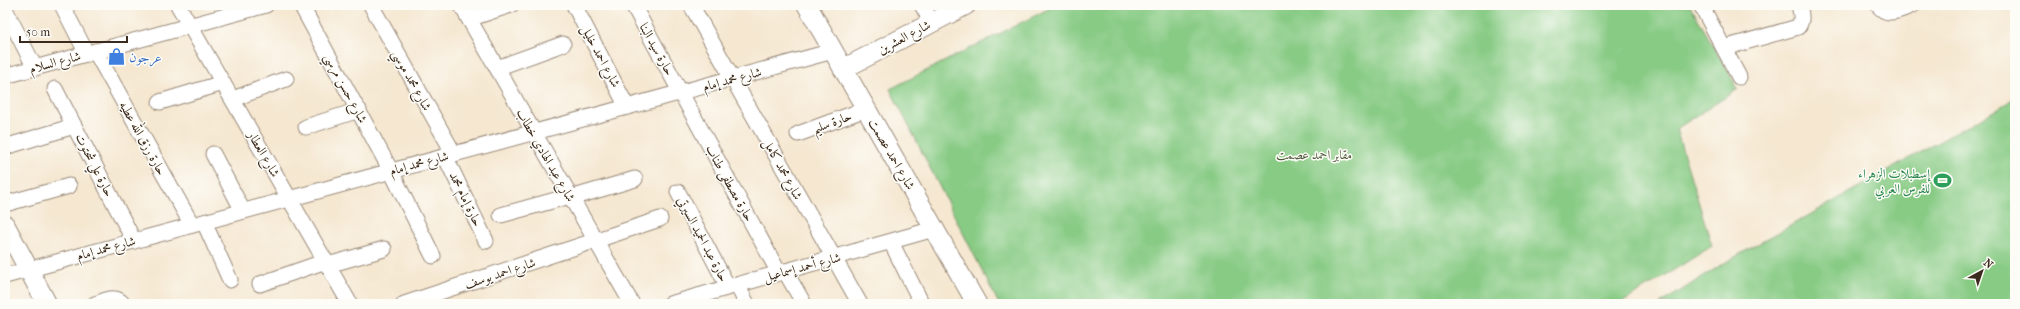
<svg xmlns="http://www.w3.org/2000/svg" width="2020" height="309" font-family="'IM FELL French Canon',Amiri,serif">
  <rect width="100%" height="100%" fill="#fdfcf7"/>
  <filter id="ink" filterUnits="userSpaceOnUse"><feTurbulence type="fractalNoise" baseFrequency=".025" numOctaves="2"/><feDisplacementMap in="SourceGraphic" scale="8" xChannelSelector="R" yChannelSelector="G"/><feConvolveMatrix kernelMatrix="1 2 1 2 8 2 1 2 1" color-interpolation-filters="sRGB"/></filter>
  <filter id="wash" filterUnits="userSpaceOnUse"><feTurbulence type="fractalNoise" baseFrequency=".012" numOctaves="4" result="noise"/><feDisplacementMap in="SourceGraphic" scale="16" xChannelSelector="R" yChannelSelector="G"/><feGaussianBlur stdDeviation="0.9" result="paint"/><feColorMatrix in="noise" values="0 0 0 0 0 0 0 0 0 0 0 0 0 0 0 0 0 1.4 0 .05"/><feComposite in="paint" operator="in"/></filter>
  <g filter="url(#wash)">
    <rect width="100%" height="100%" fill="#f5e7d0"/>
    <g fill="#87cb84" stroke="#617a51">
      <polygon points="1056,5 1690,5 1738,89 1676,129 1712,246 1620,304 999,304 890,89"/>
      <polygon points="2015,99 2015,304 1660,304 1726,262"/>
    </g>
  </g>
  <g filter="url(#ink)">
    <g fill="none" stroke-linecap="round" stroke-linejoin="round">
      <defs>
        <g id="minor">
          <polyline points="62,5 87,54"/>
          <polyline points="178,5 350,304"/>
          <polyline points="301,5 391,171 433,256"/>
          <polyline points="371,5 454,154"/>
          <polyline points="461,5 632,304"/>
          <polyline points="574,5 627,107"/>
          <polyline points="633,5 779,273"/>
          <polyline points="691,5 860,304"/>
          <polyline points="922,5 932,23"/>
          <polyline points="1701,5 1739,77"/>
          <path d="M 1878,5 C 1887,18 1900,10 1913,5"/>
          <polyline points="5,9 35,68"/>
          <polyline points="469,19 511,5"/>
          <path d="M 1724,48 L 1798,27 C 1803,20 1801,14 1799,5"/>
          <polyline points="95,51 192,225"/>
          <polyline points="497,68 563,44"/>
          <polyline points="5,76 266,5"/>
          <polyline points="55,89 134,241"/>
          <polyline points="233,99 286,79"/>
          <polyline points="160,102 223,83"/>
          <polyline points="306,127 359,110"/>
          <polyline points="798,134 866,109"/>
          <polyline points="5,147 74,126"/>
          <polyline points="213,154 243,211"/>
          <polyline points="445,156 486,241"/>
          <polyline points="678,192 728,287"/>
          <polyline points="571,198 635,179"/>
          <polyline points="5,204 69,186"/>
          <polyline points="501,215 570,196"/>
          <polyline points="204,222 230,280"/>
          <polyline points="891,242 922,304"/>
          <polyline points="328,265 384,249"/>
          <polyline points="785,271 804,304"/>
          <polyline points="5,276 833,51"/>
          <polyline points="260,284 326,261"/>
          <polyline points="737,285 747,304"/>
          <path d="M 95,304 C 105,301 115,294 123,304"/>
          <polyline points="404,304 660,219"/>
          <polyline points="670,304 934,229"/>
        </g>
        <g id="major">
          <polyline points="807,5 977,304"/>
          <polyline points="843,69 966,5"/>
          <polyline points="5,225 47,304"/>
        </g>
      </defs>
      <use href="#minor" stroke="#988877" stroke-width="17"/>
      <use href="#major" stroke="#988877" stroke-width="21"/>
      <use href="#minor" stroke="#fff" stroke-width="15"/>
      <use href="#major" stroke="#fff" stroke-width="19"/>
    </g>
  </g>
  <defs>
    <symbol id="shop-bare" viewBox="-9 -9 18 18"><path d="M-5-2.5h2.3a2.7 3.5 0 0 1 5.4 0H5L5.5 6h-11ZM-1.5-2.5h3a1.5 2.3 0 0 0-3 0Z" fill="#3f7fe0" stroke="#fdfcf7" stroke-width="2.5" paint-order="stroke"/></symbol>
    <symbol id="stadium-bare" viewBox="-9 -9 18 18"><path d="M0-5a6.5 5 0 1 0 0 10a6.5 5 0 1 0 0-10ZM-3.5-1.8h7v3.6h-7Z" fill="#2e9e5b" stroke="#fdfcf7" stroke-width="2.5" paint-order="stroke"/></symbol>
  </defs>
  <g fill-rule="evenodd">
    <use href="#shop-bare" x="104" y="44" width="25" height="25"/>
    <use href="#stadium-bare" x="1930" y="168" width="25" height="25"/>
  </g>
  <g text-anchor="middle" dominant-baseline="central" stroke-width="3" stroke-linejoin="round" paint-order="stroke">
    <g font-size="13" fill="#3b2a1e" stroke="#fdfcf7">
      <text transform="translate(904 37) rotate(-28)">شارع العشرين</text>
      <text transform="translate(657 49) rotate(61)">حارة سيد البنا</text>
      <text transform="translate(601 56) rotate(62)">شارع احمد خليل</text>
      <text transform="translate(55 62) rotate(-15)">شارع السلام</text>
      <text transform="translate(732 79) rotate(-15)">شارع محمد إمام</text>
      <text transform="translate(412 80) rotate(61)">شارع محمد موسي</text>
      <text transform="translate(346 88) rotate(62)">شارع حسن مرسي</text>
      <text transform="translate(832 122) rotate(-20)">حارة سليم</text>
      <text transform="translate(143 138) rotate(61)">حارة رزق الله عطيه</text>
      <text transform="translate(264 154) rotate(60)">شارع العطار</text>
      <text transform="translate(892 154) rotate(60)">شارع احمد عصمت</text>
      <text transform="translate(546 155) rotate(60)">شارع عبد الهادي خطاب</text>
      <text transform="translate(419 163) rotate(-15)">شارع محمد إمام</text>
      <text transform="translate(95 165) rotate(63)">حارة علي شحتوت</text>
      <text transform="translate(783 169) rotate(61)">شارع محمد كامل</text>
      <text transform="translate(730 183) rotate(61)">حارة مصطفى طناب</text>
      <text transform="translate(466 199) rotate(64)">حارة إمام محمد</text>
      <text transform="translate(703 239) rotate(62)">حارة عبد الحميد السيرتي</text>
      <text transform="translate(106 248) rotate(-15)">شارع محمد إمام</text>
      <text transform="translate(802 267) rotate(-15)">شارع أحمد إسماعيل</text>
      <text transform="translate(500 273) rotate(-18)">شارع احمد يوسف</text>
    </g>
    <g font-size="13" fill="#366cbe" stroke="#fdfcf7" text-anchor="start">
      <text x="129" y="57">عرجون</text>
    </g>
    <g font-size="13" fill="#525a3d" stroke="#fdfcf7">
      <text x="1314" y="154">مقابر احمد عصمت</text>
    </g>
    <g font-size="13" fill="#27864d" stroke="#fdfcf7" text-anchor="end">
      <text x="1930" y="173">إسطبلات الزهراء<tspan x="1930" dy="15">للفرس العربي</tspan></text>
    </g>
  </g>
  <rect width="2020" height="309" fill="none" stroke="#fdfcf7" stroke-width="20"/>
  <g transform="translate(1982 271) rotate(40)" stroke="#fdfcf7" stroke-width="3" paint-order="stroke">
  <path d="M0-3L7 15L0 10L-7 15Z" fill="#3b2a1e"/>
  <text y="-6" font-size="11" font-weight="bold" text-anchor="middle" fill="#3b2a1e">N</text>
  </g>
  <path d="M20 36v6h107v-6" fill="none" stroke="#3b2a1e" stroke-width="2"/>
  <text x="26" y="36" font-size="12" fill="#3b2a1e" stroke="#fdfcf7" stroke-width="3" paint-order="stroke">50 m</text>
</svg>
